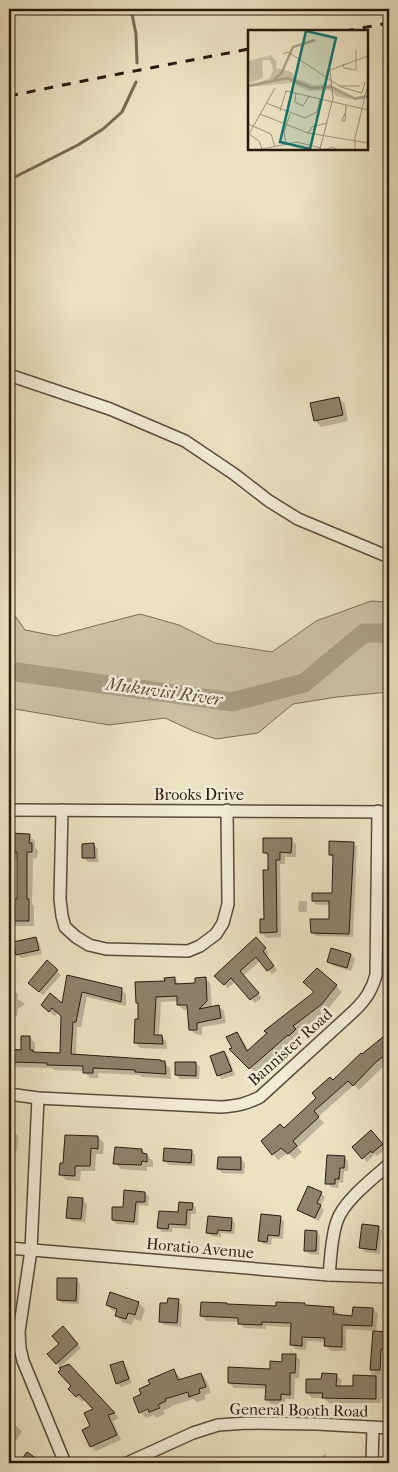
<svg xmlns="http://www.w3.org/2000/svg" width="398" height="1472" font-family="'IM FELL French Canon',serif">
  <rect width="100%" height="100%" fill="#ebe2c2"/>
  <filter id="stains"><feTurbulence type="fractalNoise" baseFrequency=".004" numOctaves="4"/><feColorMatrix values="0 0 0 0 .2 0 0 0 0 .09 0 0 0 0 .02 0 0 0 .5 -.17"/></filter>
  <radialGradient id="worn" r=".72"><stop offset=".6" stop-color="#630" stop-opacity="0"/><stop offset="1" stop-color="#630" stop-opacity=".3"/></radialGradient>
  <polygon fill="#cac0a3" stroke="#7a6c58" points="371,601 389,602 389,692 337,697 293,704 258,733 216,739 193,731 165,718 109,725 9,708 9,607 25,630 56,636 140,614 179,625 215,643 272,652 316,621"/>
  <g fill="#0003">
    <polygon points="339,398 345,404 348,421 321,427 315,420"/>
    <polygon points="9,835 29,835 35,841 35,847 38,850 37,858 33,858 32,904 34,906 34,926 9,926 9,900 18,900 18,859 9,858"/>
    <polygon points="291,840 296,844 296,857 285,857 285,864 280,864 281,937 267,938 262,933 266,920 269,857 264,852"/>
    <polygon points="353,843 357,847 353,937 316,936 312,932 330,920 330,905 317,905 313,901 333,894 334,859 330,855"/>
    <polygon points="94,845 98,849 98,862 88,862 84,858"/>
    <polygon points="299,901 305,901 307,902 307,912 300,912 298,910"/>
    <polygon points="35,938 39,942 42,954 21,958 17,954"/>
    <polygon points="256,939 269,953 266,956 277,970 272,974 260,961 243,976 262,998 255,1003 236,981 228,988 216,976"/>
    <polygon points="332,950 351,955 355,959 351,971 332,965 328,961"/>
    <polygon points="57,971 61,975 43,995 33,987"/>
    <polygon points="68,976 121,989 126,994 126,1006 87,997 81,1027 77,1027 76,1056 164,1063 170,1068 171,1079 142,1077 140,1075 98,1073 98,1078 90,1078 84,1071 54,1070 52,1068 14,1067 9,1062 9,1050 22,1051 30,1038 35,1043 35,1054 61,1054 63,1016 58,1012 55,1016 42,1005 63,1005"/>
    <polygon points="174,978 180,985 196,984 205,978 210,983 212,1008 218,1006 224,1011 226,1023 202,1027 202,1035 195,1034 190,1029 189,1010 184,1010 178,1005 178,1001 161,1002 159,1036 161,1036 166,1041 167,1049 140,1048 135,1042 140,1020 140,1005 137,1002 166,982"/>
    <polygon points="336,986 342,992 327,1010 298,1033 301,1036 295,1041 294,1040 256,1074 232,1049 234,1048 237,1033 242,1039 249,1051 268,1033"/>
    <polygon points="14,991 18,994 18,1000 21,1001 25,1004 18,1009 17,1016 9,1016 9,1000"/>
    <polygon points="389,1034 389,1061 359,1090 354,1085 318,1117 324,1123 298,1147 302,1152 294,1159 288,1153 278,1160 273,1154 284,1130 362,1056"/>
    <polygon points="224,1052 228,1056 235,1075 222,1079 218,1075"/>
    <polygon points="196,1063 200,1067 199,1079 180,1079 176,1075"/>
    <polygon points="389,1115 389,1125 384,1120"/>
    <polygon points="9,1131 14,1132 18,1136 17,1151 9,1150"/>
    <polygon points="371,1132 386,1148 377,1156 375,1154 367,1162 353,1147"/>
    <polygon points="98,1137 104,1143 103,1154 96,1154 95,1171 81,1171 80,1181 66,1180 60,1174 64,1164"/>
    <polygon points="142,1150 153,1161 153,1167 147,1167 147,1171 121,1169 115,1163"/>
    <polygon points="191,1151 195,1155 195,1166 169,1165 165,1161"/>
    <polygon points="344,1157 348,1161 348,1171 344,1171 343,1183 339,1182 338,1188 331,1187 327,1183"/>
    <polygon points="241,1159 245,1163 244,1174 222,1173 218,1169"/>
    <polygon points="9,1184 11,1186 10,1217 9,1217"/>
    <polygon points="145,1193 149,1197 148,1206 139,1205 138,1225 117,1224 113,1220 124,1208"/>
    <polygon points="321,1193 325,1197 321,1206 324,1210 319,1221 302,1213 298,1209"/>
    <polygon points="69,1198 83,1200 87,1204 85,1222 72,1221 68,1217"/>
    <polygon points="192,1204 196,1208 196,1214 191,1214 190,1229 172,1228 172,1232 162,1232 158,1228"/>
    <polygon points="280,1217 284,1222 283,1239 272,1238 271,1245 263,1244 259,1240"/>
    <polygon points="231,1219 235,1223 234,1234 221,1233 221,1237 211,1236 207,1232"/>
    <polygon points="378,1227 382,1231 380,1254 365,1252 361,1248"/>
    <polygon points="316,1232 320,1236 319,1255 309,1254 305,1250"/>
    <polygon points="76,1280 80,1284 79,1304 62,1303 58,1299"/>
    <polygon points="178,1301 182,1305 181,1327 164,1325 160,1321 168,1305"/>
    <polygon points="138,1303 145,1309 141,1321 134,1319 132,1325 122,1322 116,1315 117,1312 113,1311 107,1305"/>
    <polygon points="305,1304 307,1306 333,1308 338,1313 338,1316 353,1317 373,1309 378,1314 376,1333 389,1333 389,1354 386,1354 385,1374 389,1374 389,1399 381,1399 381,1403 329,1403 324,1398 312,1398 307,1392 322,1380 336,1375 342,1380 341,1387 354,1388 371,1377 374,1331 346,1329 346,1351 331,1351 326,1346 326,1342 307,1341 306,1350 296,1349 291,1344 292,1327 266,1326 266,1329 244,1328 239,1322 206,1321 201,1316"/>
    <polygon points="67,1332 81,1348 60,1367 49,1354 61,1344"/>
    <polygon points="295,1356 300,1360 299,1378 295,1378 294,1399 285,1399 285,1405 271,1404 267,1400 267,1389 234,1388 229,1383 271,1371"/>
    <polygon points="122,1363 126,1367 132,1383 121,1387 117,1383"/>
    <polygon points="69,1365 119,1418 113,1421 121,1440 96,1451 91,1446 91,1427 95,1409 85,1399 82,1402 70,1389 73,1386"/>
    <polygon points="174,1371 180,1377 181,1380 201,1374 207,1381 211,1393 204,1395 206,1399 197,1402 193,1399 171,1406 171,1407 163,1411 165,1414 156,1418 154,1415 146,1418 141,1413 154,1408 153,1406 141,1411 141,1413 140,1412 143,1395"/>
    <polygon points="9,1417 14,1424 22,1431 12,1447 9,1444"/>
    <polygon points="325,1454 328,1458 333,1463 318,1463 316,1461"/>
    <polygon points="250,1461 252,1463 240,1463"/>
  </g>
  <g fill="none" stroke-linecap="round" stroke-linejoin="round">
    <g stroke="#766955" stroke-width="3">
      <polyline points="131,9 136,34 137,63"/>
      <polyline points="9,180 78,145 103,129 122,112 136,82"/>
    </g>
    <polyline stroke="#a99e85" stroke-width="19" points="9,671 232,702 304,683 364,633 389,633"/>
  </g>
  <g fill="#8e826c" stroke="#2a190e">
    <polygon points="339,397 343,415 314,421 310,403"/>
    <polygon points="9,833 30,834 29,843 32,843 32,852 27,852 27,899 29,899 29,921 9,921 9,899 17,899 17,852 9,852"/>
    <polygon points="263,838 292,838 291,853 280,852 280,860 276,860 277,932 260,933 260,919 264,919 263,870 268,870 268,853 263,853"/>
    <polygon points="329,841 354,842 349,934 311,933 310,919 329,919 329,901 312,901 312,893 332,893 333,855 329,855"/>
    <polygon points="94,843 95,858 82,858 82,844"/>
    <polygon points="36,937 39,950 16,955 13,942"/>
    <polygon points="256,937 266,948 263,951 274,966 267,971 256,957 240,971 259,993 250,1000 231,978 224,985 214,976"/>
    <polygon points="331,948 351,954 347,968 327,962"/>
    <polygon points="47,960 58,970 39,992 28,983"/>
    <polygon points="317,968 337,985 322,1004 293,1026 296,1029 289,1036 288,1035 249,1069 229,1049 232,1048 226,1037 237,1032 247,1051 267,1033 264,1031 314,992 303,982"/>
    <polygon points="67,975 122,988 121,1002 82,992 76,1022 73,1022 71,1054 161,1060 161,1061 165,1061 166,1074 135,1072 135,1070 93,1068 93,1073 83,1073 83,1066 47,1065 47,1063 9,1062 9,1049 21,1050 21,1036 30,1036 30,1050 33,1050 33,1052 60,1053 61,1016 52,1008 49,1012 41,1005 50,993 62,1003"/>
    <polygon points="175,977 175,984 195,983 195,978 206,977 207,1001 199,1009 219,1005 221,1018 197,1023 197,1030 189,1030 187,1005 177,1005 177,996 156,997 154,1035 162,1035 163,1044 134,1043 135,1019 138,1019 138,1003 136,1003 135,982 165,981 164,978"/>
    <polygon points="389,1032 389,1052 376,1062 353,1086 348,1081 314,1111 319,1117 293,1141 297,1146 288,1154 281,1148 272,1155 261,1141 280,1124 284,1128 316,1098 312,1093 330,1077 333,1080 361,1053 362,1054"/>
    <polygon points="224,1051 232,1071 217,1076 210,1056"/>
    <polygon points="175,1062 196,1062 196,1076 175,1075"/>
    <polygon points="371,1130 383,1144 372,1153 371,1151 362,1159 352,1147"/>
    <polygon points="65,1135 98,1136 98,1149 91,1148 90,1166 75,1166 75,1176 59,1175 60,1163 63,1163"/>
    <polygon points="115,1147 142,1149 142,1153 147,1154 147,1162 142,1161 141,1165 113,1164"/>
    <polygon points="164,1148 192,1150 191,1163 163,1161"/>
    <polygon points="327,1155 345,1156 344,1168 340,1168 339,1179 335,1179 335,1184 325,1184"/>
    <polygon points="218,1157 241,1157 241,1170 217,1169"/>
    <polygon points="308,1186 322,1192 317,1203 321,1205 315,1218 297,1210"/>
    <polygon points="124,1190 145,1192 145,1202 136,1202 134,1222 112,1220 112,1207 123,1207"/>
    <polygon points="68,1197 83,1198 81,1219 66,1218"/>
    <polygon points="179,1202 193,1203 192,1210 187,1210 186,1225 169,1224 168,1229 157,1228 159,1211 178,1212"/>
    <polygon points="261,1214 281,1216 279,1236 268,1235 267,1242 258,1241"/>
    <polygon points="208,1216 232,1218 231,1231 218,1230 217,1234 206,1233"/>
    <polygon points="362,1224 379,1226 376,1250 359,1248"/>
    <polygon points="305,1230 317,1231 316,1251 304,1251"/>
    <polygon points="57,1278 77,1278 76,1301 57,1300"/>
    <polygon points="110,1292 139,1302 135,1315 128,1313 126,1319 115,1316 117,1309 106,1305"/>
    <polygon points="168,1298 179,1299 177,1323 159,1322 160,1303 167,1303"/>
    <polygon points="201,1302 227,1303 227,1304 276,1306 276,1302 305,1303 305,1305 334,1307 333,1314 352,1316 353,1307 373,1308 372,1326 342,1325 342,1347 324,1346 325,1338 302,1337 302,1346 290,1345 291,1323 262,1322 262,1325 238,1324 238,1318 200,1316"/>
    <polygon points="63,1326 78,1344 56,1364 47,1354 59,1344 52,1336"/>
    <polygon points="373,1331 389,1332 389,1350 381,1349 380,1370 370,1370"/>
    <polygon points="282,1354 296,1354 295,1373 290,1373 290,1395 281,1394 281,1400 265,1400 266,1385 228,1383 228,1367 270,1369 270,1361 282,1362"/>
    <polygon points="123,1361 129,1379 116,1384 110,1365"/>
    <polygon points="69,1364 115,1413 108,1415 117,1435 90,1447 82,1430 90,1426 84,1413 93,1409 79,1394 76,1397 68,1389 71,1386 58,1372 61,1369 59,1368"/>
    <polygon points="174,1369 178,1380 201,1373 206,1387 199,1389 200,1393 189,1397 188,1392 165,1399 166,1401 158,1405 160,1408 149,1412 148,1409 139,1413 133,1398 141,1394 139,1389 150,1384 148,1380"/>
    <polygon points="322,1373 337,1374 336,1386 353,1386 353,1375 376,1376 376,1399 322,1398 323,1393 306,1393 306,1379 321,1379"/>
    <polygon points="27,1452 43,1463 19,1463"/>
  </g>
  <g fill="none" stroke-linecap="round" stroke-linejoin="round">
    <defs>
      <g id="street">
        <polyline points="9,375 110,409 185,441 234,474 269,501 298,519 389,557"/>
        <polyline points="9,810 389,812"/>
        <polyline points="62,810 60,899 62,916 65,927 76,937 89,945 106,949 188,951 200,946 216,934 223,923 228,904 227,810"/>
        <path d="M 9,1094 L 38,1098 L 221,1107 C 237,1106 246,1104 260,1097 L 355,1010 C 366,999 372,990 376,975 L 378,811"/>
        <polyline points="38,1098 31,1250 19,1332 20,1348 23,1361 65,1463"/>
        <polyline points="9,1248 329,1275 389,1277"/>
        <path d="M 329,1275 C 331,1257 331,1238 337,1221 C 344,1200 373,1179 389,1164"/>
        <polyline points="127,1463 193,1433 218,1425 247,1423 317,1424 389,1428"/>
        <polyline points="372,1463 373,1428"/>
      </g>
    </defs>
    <use href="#street" stroke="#5a4b3b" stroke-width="14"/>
    <use href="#street" stroke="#f2ecd7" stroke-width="11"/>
    <g stroke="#2a190e" stroke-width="3" stroke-dasharray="9 9" stroke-linecap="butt">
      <polyline points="345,31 389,23"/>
      <polyline points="9,96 93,79 249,49"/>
    </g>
  </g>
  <g text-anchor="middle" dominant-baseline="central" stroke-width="5" stroke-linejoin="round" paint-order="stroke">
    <g font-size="16" fill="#2a190e" stroke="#f2ecd7">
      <text x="199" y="794">Brooks Drive</text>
      <text transform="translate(290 1047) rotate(-42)">Bannister Road</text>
      <text transform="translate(200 1248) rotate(5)">Horatio Avenue</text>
      <text transform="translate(299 1410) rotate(1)">General Booth Road</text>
    </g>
    <g font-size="18" font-style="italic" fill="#5d4e3e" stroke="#f2ecd7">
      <text transform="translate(164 692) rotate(8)">Mukuvisi River</text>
    </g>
  </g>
  <g transform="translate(248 30)">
    <rect width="120" height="120" fill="#ebe2c2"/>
    <path d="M 23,25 L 29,32 L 28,38 L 44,42 L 49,49 L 67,55 L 81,54 L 107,67 L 117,65 L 115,70 L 90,67 L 81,60 L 61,61 L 43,53 L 0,57 L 22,48 L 25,40 L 22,30 L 14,30 L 15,48 L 2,53 L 0,31 Z" fill="#cac0a3"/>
    <path fill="none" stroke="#a99e85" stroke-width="2.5" d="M 26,49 L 33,44 L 45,17 L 67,10M 0,56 L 39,48 L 63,58 L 83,57 L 107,69 L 120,66"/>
    <path fill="none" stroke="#9e927a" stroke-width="1" d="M 23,1 L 49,0M 35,24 L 40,22 L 93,57 L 114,63 L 117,52M 95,34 L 96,38 L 108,40 L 108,20M 91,56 L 112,56M 27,58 L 1,104 L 11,111 L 14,119 L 49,112 L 73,118M 48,63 L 47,72 L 55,76 L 61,66M 18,73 L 57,88 L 69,82 L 72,69M 32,81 L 38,61 L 120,80M 97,83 L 94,91 L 97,91 L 98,75M 12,84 L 60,103 L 120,113M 0,94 L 23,104 L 27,117M 60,103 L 64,97 L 79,93M 38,114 L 36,102 L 42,84M 72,119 L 85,68 L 82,40 L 120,26M 75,120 L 85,117 L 90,120M 107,120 L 107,108 L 120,54"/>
    <path fill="#0f766e" fill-opacity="0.15" stroke="#0f766e" stroke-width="2.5" d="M 58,1 L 88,8 L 62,119 L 32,112 Z"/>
    <rect width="120" height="120" fill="none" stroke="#2a190e" stroke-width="2.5"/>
  </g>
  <rect width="398" height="1472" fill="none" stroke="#ebe2c2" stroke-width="30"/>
  <rect x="10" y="10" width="378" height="1452" fill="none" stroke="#2a190e" stroke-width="2.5"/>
  <rect x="15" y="15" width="368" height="1442" fill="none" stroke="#2a190e"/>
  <rect width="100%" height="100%" filter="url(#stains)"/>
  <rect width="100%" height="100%" fill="url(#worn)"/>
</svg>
